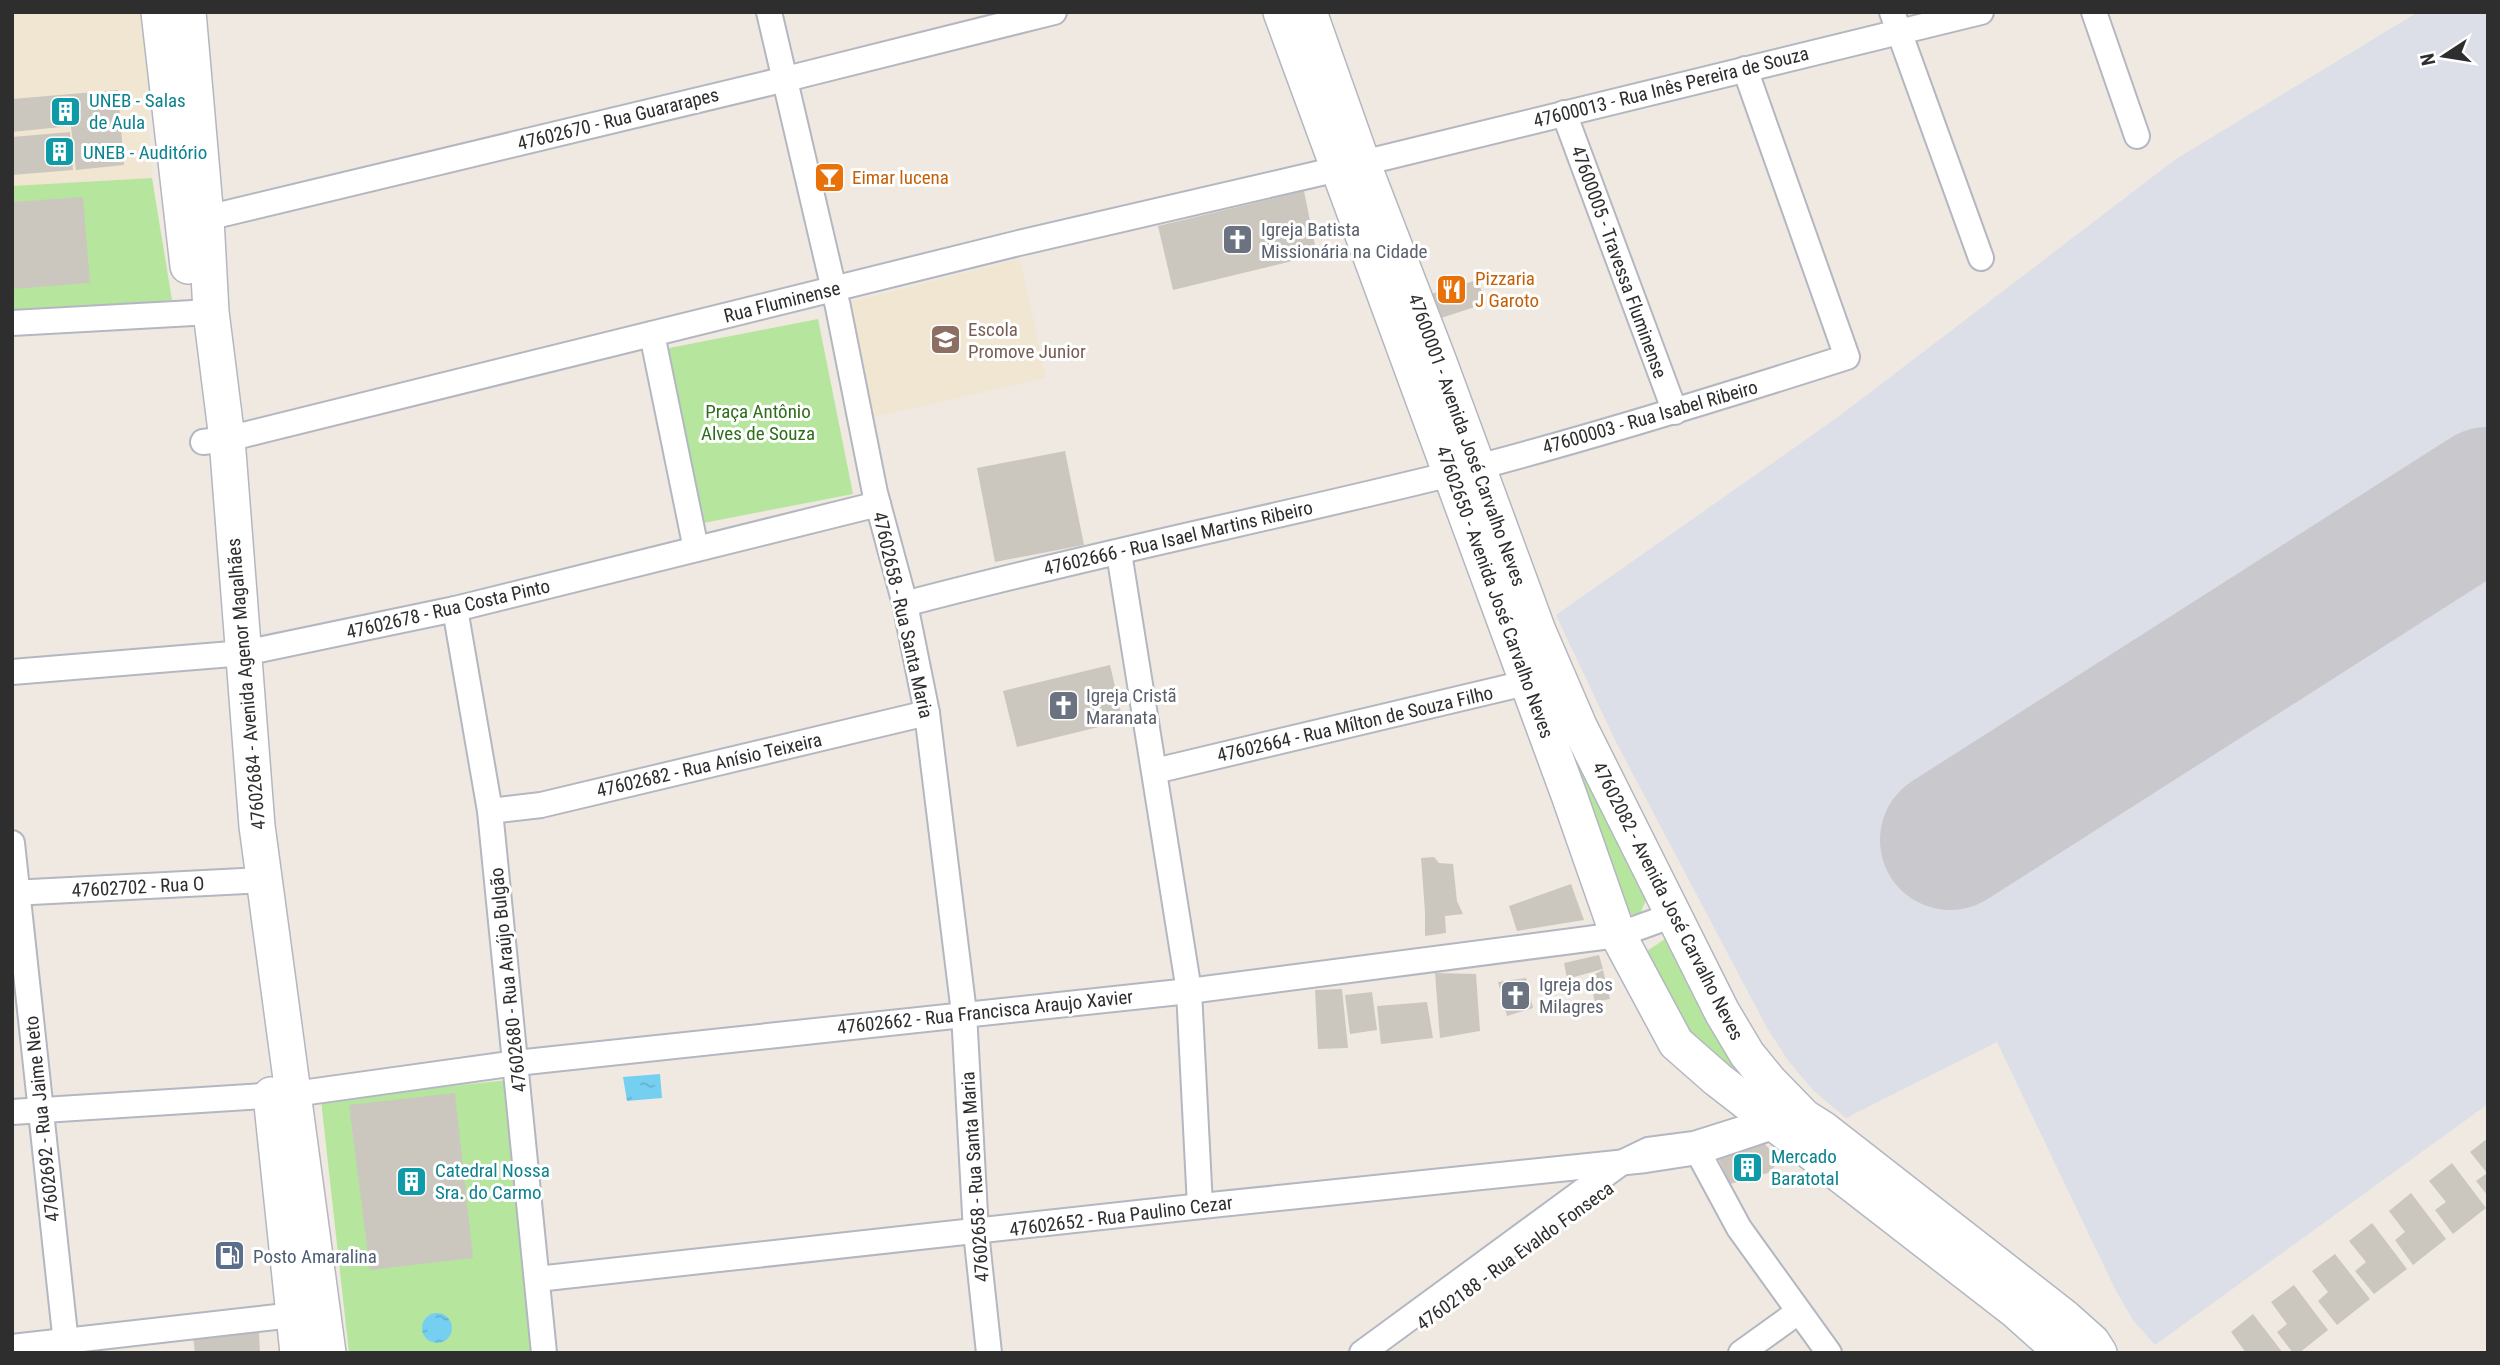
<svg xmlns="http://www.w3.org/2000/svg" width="2500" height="1365" font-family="'Roboto Condensed',sans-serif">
  <defs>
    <pattern id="water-ripples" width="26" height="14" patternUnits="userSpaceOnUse" patternTransform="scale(1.75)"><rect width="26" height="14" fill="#75cff0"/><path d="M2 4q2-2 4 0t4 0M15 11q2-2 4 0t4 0" fill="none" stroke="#66b2ce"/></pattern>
  </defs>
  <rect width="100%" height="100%" fill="#efe9e1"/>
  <g fill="#f0e6d1">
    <polygon points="12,12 142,12 150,86 148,126 152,178 12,186"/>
    <polygon points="1020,259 1046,378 865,419 846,303"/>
  </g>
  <polygon fill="#dcdee8" points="2418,12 2488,12 2488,1104 2155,1345 2133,1320 2116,1291 1997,1042 1846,1118 1814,1091 1789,1062 1766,1026 1615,740 1556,615 1838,417 2176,159"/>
  <g fill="#b6e59e">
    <polygon points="152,178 172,300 12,315 12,186"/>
    <polygon points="818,319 853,494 698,524 664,349"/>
    <polygon points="1564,727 1647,879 1646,900 1640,914 1628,915 1558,733"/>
    <polygon points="1668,937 1738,1064 1737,1071 1733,1076 1691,1041 1647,962 1647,951"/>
    <polygon points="508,1080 538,1353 349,1353 321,1100"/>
  </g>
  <g fill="url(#water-ripples)">
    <polygon points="660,1074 662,1098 627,1101 623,1077"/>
    <circle cx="437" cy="1328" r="15"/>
  </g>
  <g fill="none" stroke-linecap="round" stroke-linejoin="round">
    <polyline stroke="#c9c8cc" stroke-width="140" points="1950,840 2488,497"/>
  </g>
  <g fill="#cbc7bf">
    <polygon points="118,90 124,165 76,170 71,126 12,132 12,99"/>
    <polygon points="70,132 73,170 12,175 12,137"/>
    <polygon points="1304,191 1317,255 1173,290 1158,226"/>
    <polygon points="83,197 90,283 12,289 12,202"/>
    <polygon points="1477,280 1487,303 1429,322 1421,297"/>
    <polygon points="1065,451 1084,545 995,562 977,468"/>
    <polygon points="1110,665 1123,721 1017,747 1003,691"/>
    <polygon points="1434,857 1439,863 1453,864 1457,901 1463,914 1445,916 1446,933 1425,936 1425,912 1421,858"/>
    <polygon points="1571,884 1584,920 1517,931 1509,906"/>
    <polygon points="1599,955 1603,969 1567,979 1564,963"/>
    <polygon points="1603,970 1610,999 1595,1002 1589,977"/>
    <polygon points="1435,973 1476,974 1480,1031 1440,1038"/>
    <polygon points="1526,978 1533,1008 1507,1016 1498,982"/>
    <polygon points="1342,989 1348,1048 1318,1049 1315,990"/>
    <polygon points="1372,992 1377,1030 1350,1034 1345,995"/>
    <polygon points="1427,1002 1433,1038 1381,1044 1377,1006"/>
    <polygon points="455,1093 473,1258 370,1270 349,1105"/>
    <polygon points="2488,1138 2488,1196 2476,1181 2487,1173 2470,1152"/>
    <polygon points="1763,1142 1780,1161 1768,1173 1730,1184 1718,1158"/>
    <polygon points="2452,1163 2486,1208 2453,1234 2435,1210 2446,1202 2429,1181"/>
    <polygon points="2411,1193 2446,1239 2413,1265 2395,1240 2405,1232 2389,1211"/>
    <polygon points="2372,1223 2407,1269 2374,1294 2355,1271 2366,1262 2349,1241"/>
    <polygon points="2335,1254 2370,1299 2337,1325 2318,1301 2328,1292 2312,1271"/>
    <polygon points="2294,1285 2328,1330 2299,1353 2293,1353 2277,1332 2287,1324 2271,1302"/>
    <polygon points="2253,1314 2283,1353 2246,1353 2231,1332"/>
    <polygon points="259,1332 260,1353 195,1353 193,1337"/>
  </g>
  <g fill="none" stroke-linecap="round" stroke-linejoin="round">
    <defs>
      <g id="street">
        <polyline points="769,12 838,307 875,493 905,604 927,713 964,1013 976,1232 989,1353"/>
        <polyline points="1892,12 1981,258"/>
        <polyline points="2094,12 2137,136"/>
        <polyline points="1564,113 1675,412"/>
        <polyline points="190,222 786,79 1054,12"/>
        <polyline points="12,323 211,312"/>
        <polyline points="652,334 696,549"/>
        <polyline points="203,442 227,439 1019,243 1338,169 1981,12"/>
        <polyline points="1119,553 1189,991 1200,1206"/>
        <path d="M 905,604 C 1085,556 1269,519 1451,474 C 1584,440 1716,399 1847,357 L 1745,69"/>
        <polyline points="455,609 490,811 544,1353"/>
        <polyline points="12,672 244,653 455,609 878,504"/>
        <polyline points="1155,771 1542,679"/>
        <polyline points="490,811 541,805 927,713"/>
        <polyline points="12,843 67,1353"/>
        <polyline points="12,893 263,880"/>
        <polyline points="12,1112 294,1094 516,1063 1189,991 1618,935 1673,915"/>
        <polyline points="1698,1152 1739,1228 1829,1353"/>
        <polyline points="537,1279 1211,1205 1646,1160 1698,1152 1788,1122"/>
        <polyline points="12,1347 311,1313"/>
        <polyline points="1362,1353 1621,1163 1648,1150 1694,1144 1770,1120 1781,1119"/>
        <polyline points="1741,1353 1798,1312"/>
      </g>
      <g id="secondary">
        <polyline points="159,12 188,266"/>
        <polyline points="188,12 206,219 211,312 227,439 257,826 328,1353"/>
        <polyline points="1281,12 1569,795 1618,935 1676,1043 1717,1079 2016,1311 2063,1353"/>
        <polyline points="1309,12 1362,162 1439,362 1538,631 1579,726 1722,1012 1747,1054 1769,1081 1804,1117 1823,1129 2064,1317 2092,1342 2099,1353"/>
        <polyline points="271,1095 298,1353"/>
      </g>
    </defs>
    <use href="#street" stroke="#b4b7c1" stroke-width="28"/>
    <use href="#secondary" stroke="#b4b7c1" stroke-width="38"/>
    <use href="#street" stroke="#fff" stroke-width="24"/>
    <use href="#secondary" stroke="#fff" stroke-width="35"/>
  </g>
  <defs>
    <symbol id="building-square" viewBox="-11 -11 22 22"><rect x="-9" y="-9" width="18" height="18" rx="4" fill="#0f9aa8" stroke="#fff"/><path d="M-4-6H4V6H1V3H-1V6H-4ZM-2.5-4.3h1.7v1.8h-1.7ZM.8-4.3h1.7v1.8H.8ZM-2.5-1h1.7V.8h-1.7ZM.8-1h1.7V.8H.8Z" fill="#fff"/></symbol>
    <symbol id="bar-square" viewBox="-11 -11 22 22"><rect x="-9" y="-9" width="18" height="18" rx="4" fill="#e8710a" stroke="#fff"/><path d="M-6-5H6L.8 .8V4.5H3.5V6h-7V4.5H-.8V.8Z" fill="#fff"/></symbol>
    <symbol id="church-square" viewBox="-11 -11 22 22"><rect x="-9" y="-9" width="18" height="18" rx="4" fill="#6b7280" stroke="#fff"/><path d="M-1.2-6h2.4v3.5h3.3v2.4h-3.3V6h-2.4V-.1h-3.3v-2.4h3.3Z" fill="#fff"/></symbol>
    <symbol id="restaurant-square" viewBox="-11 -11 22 22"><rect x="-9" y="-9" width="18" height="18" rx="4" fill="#e8710a" stroke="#fff"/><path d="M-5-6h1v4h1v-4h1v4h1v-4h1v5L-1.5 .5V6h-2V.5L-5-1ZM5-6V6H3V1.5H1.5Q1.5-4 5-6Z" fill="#fff"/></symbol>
    <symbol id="school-square" viewBox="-11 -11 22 22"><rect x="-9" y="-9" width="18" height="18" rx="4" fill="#8d6e63" stroke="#fff"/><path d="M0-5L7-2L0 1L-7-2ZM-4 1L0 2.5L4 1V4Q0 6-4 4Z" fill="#fff"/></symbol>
    <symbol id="fuel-square" viewBox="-11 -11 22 22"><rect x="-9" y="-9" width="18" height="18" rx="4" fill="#5c6f8a" stroke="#fff"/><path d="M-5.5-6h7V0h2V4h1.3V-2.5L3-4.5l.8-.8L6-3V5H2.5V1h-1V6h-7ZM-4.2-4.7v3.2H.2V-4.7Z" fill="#fff"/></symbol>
  </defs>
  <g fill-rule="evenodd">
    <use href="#building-square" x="48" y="94" width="35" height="35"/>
    <use href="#building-square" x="42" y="134" width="35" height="35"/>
    <use href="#bar-square" x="812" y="160" width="35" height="35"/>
    <use href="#church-square" x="1220" y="222" width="35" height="35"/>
    <use href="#restaurant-square" x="1434" y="272" width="35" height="35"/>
    <use href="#school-square" x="928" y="322" width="35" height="35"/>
    <use href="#church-square" x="1046" y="688" width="35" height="35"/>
    <use href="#church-square" x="1498" y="978" width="35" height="35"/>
    <use href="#building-square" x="1730" y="1150" width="35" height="35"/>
    <use href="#building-square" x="394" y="1164" width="35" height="35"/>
    <use href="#fuel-square" x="212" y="1238" width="35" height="35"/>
  </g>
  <g text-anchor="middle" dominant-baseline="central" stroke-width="6" stroke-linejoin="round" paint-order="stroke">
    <g font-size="19" fill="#2e2e2e" stroke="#fff">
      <text transform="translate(1671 87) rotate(-14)">47600013 - Rua Inês Pereira de Souza</text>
      <text transform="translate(618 119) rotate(-14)">47602670 - Rua Guararapes</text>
      <text transform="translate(1619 262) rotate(70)">47600005 - Travessa Fluminense</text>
      <text transform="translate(782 302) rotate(-14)">Rua Fluminense</text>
      <text transform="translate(1650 417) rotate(-16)">47600003 - Rua Isabel Ribeiro</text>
      <text transform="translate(1467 440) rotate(70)">47600001 - Avenida José Carvalho Neves</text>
      <text transform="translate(1178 538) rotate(-13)">47602666 - Rua Isael Martins Ribeiro</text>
      <text transform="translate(1495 592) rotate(70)">47602650 - Avenida José Carvalho Neves</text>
      <text transform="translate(448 609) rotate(-13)">47602678 - Rua Costa Pinto</text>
      <text transform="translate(903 615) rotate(77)">47602658 - Rua Santa Maria</text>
      <text transform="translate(246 684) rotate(-95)">47602684 - Avenida Agenor Magalhães</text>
      <text transform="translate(1355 724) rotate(-13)">47602664 - Rua Mílton de Souza Filho</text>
      <text transform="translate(709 765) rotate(-13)">47602682 - Rua Anísio Teixeira</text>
      <text transform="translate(138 887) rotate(-3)">47602702 - Rua O</text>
      <text transform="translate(1668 901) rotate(63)">47602082 - Avenida José Carvalho Neves</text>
      <text transform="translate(508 980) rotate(-96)">47602680 - Rua Araújo Bulgão</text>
      <text transform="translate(985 1012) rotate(-6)">47602662 - Rua Francisca Araujo Xavier</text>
      <text transform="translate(42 1119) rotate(-96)">47602692 - Rua Jaime Neto</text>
      <text transform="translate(975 1177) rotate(-94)">47602658 - Rua Santa Maria</text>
      <text transform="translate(1121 1216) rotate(-7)">47602652 - Rua Paulino Cezar</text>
      <text transform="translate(1515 1256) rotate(-36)">47602188 - Rua Evaldo Fonseca</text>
    </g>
    <g font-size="19" fill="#0d838f" stroke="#fff" text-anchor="start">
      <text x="89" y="100">UNEB - Salas<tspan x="89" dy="22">de Aula</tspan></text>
      <text x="83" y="152">UNEB - Auditório</text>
      <text x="1771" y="1156">Mercado<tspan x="1771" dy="22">Baratotal</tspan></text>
      <text x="435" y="1170">Catedral Nossa<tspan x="435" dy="22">Sra. do Carmo</tspan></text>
    </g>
    <g font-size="19" fill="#c56008" stroke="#fff" text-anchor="start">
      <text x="852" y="177">Eimar lucena</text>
      <text x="1475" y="278">Pizzaria<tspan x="1475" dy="22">J Garoto</tspan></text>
    </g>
    <g font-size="19" fill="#5b616d" stroke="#fff" text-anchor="start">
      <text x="1261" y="229">Igreja Batista<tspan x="1261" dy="22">Missionária na Cidade</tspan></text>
      <text x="1086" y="695">Igreja Cristã<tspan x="1086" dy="22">Maranata</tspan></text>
      <text x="1539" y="984">Igreja dos<tspan x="1539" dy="22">Milagres</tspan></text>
    </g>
    <g font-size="19" fill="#785e54" stroke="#fff" text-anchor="start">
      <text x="968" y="329">Escola<tspan x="968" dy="22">Promove Junior</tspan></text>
    </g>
    <g font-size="19" fill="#2c6e1b" stroke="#fff">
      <text x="758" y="411">Praça Antônio<tspan x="758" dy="22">Alves de Souza</tspan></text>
    </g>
    <g font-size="19" fill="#4e5e75" stroke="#fff" text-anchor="start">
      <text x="253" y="1256">Posto Amaralina</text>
    </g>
  </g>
  <rect width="2500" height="1365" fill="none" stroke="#2e2e2e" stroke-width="28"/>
  <g transform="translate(2444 56) rotate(258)" stroke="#ffffff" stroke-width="5" paint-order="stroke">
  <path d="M0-5L12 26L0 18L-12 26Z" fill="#2e2e2e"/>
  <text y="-10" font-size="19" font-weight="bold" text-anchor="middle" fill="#2e2e2e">N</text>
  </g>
</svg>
